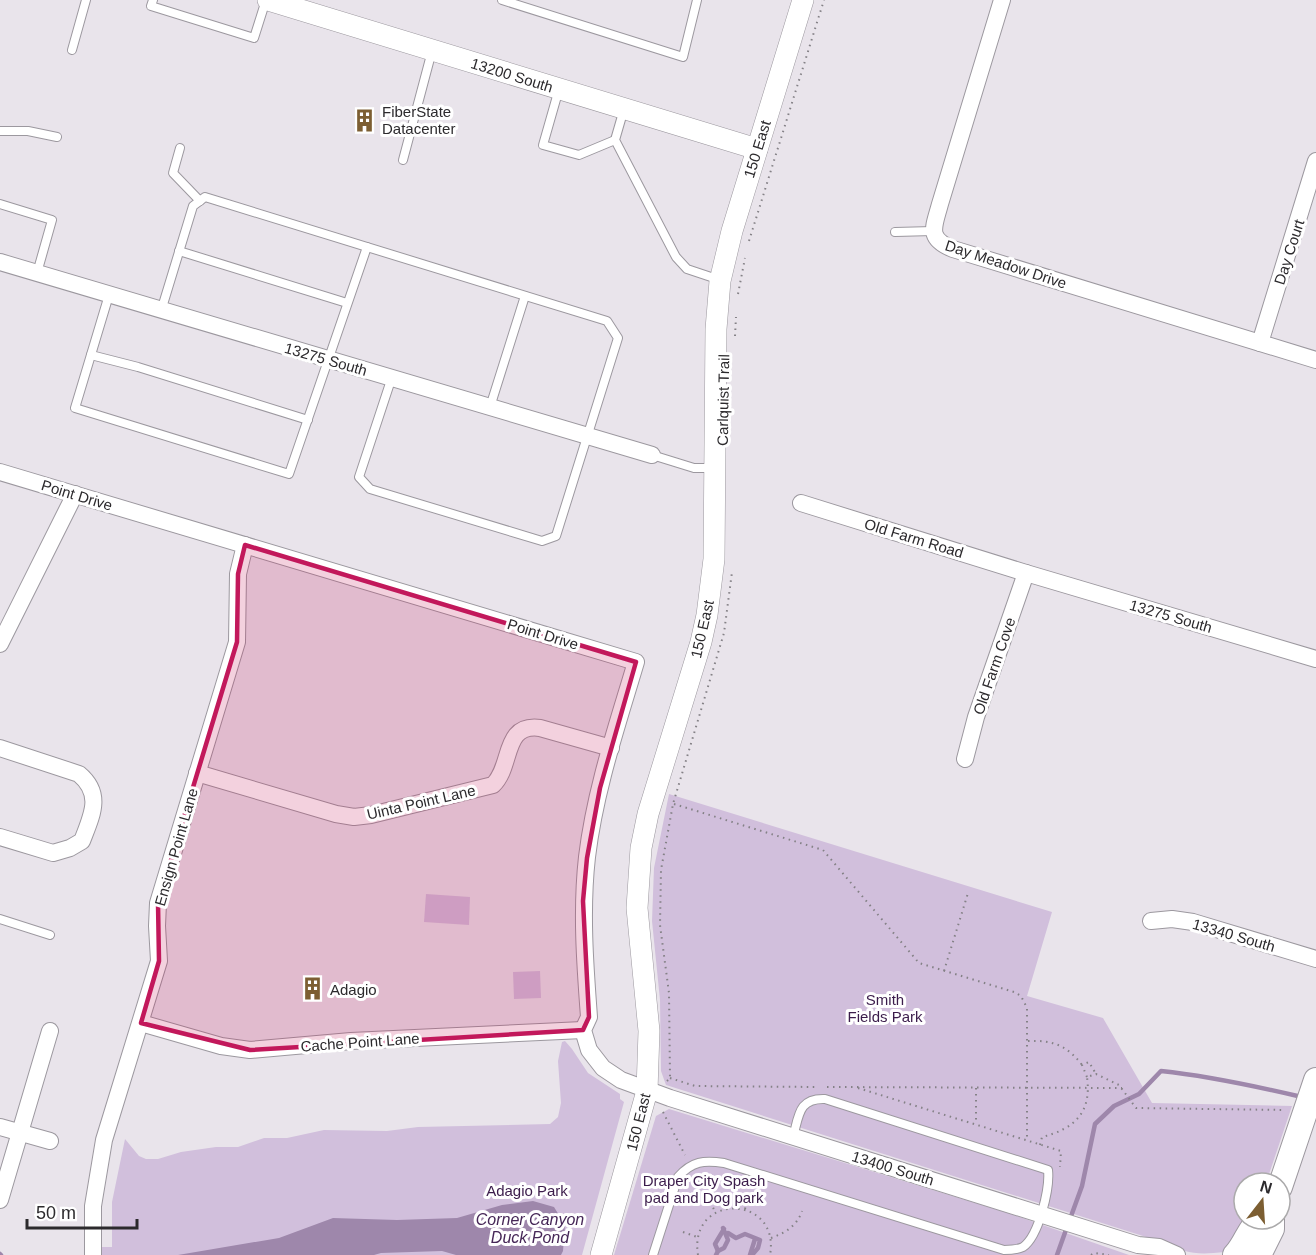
<svg xmlns="http://www.w3.org/2000/svg" width="1316" height="1255" font-family="Arial,sans-serif">
  <rect width="100%" height="100%" fill="#e9e4eb"/>
  <g fill="#d1bfdc">
    <path d="M 669,794 L 1052,912 L 1027,996 L 1103,1018 L 1152,1103 L 1292,1106 L 1266,1183 L 1244,1183 L 1244,1219 L 1225,1252 C 1197,1255 1187,1254 1162,1242 L 666,1085 L 661,1071 L 660,1000 L 652,921 L 654,868 Z"/>
    <polygon points="426,894 470,897 469,925 424,922"/>
    <polygon points="540,971 541,998 514,999 513,972"/>
    <polygon points="565,1041 572,1049 588,1073 620,1094 620,1099 624,1102 582,1255 101,1255 101,1247 112,1247 112,1202 125,1139 139,1156 146,1159 158,1159 181,1152 216,1147 238,1147 264,1138 287,1138 324,1130 387,1131 418,1127 550,1124 558,1117 561,1103 558,1061 562,1042"/>
    <polygon points="669,1109 1011,1214 1129,1255 614,1255 656,1116"/>
  </g>
  <polygon fill="#9e87ab" points="533,1201 554,1207 565,1225 563,1251 561,1255 456,1255 442,1251 381,1253 374,1255 178,1255 279,1238 333,1218 397,1220 457,1218 502,1205"/>
  <g fill="none" stroke-linecap="round" stroke-linejoin="round">
    <g stroke="#9e87ab" stroke-width="4.5">
      <path d="M 1070,1219 L 1082,1186 L 1095,1124 L 1114,1106 L 1139,1094 L 1161,1071 C 1209,1076 1255,1086 1302,1097"/>
      <polyline points="728,1233 736,1238 745,1234 760,1240 758,1248 752,1255"/>
      <polyline points="718,1251 715,1244 724,1229"/>
      <polyline points="0,1254 1,1255"/>
      <polyline points="716,1255 718,1251 724,1248 728,1240 723,1228"/>
      <polyline points="750,1255 755,1239"/>
      <polyline points="1057,1255 1067,1227"/>
    </g>
    <defs>
      <g id="service">
        <polyline points="153,0 151,6 254,38 266,0"/>
        <polyline points="502,0 683,57 697,0"/>
        <polyline points="72,50 86,0"/>
        <polyline points="559,89 543,145 579,155 615,140"/>
        <polyline points="624,109 615,140 676,257 687,269 720,280"/>
        <polyline points="0,131 28,131 57,137"/>
        <polyline points="180,148 173,173 200,201"/>
        <polyline points="403,160 432,51"/>
        <polyline points="0,204 52,220 37,273"/>
        <polyline points="895,232 933,231"/>
        <polyline points="179,251 347,303"/>
        <polyline points="109,295 75,408 289,474 367,247"/>
        <polyline points="161,311 193,206 205,197 607,321 618,338 556,536 542,541 370,489 359,477 392,377"/>
        <polyline points="91,355 138,367 308,420"/>
        <polyline points="490,407 525,296"/>
        <polyline points="652,455 694,468 713,468"/>
        <polyline points="0,919 50,935"/>
        <path d="M 653,1255 L 678,1177 C 692,1161 704,1160 724,1163 L 1004,1250 C 1011,1250 1017,1250 1023,1247 C 1039,1236 1050,1188 1048,1170 L 825,1099 C 798,1098 799,1116 793,1137"/>
      </g>
      <g id="minor">
        <path d="M 1002,0 L 940,204 C 934,227 926,238 953,249 L 1316,360"/>
        <path d="M 0,262 C 217,328 435,390 652,455"/>
        <polyline points="1260,343 1316,161"/>
        <path d="M 0,472 L 636,662 C 617,726 595,790 587,857 C 581,910 585,964 589,1017 L 583,1030 L 589,1050 L 603,1068 L 621,1080 L 670,1098 L 1138,1245 L 1159,1247 L 1177,1255"/>
        <polyline points="801,503 1026,573 1316,659"/>
        <polyline points="0,644 75,494"/>
        <path d="M 0,748 L 79,774 C 103,794 92,815 82,841 L 70,848 L 53,853 L 0,837"/>
        <polyline points="965,759 976,717 1026,573"/>
        <path d="M 197,773 L 336,814 L 354,817 L 371,815 L 493,785 C 513,766 502,723 540,728 L 611,748"/>
        <polyline points="1151,921 1172,919 1193,922 1316,959"/>
        <polyline points="141,1023 221,1046 250,1050 351,1041 583,1030"/>
        <polyline points="0,1127 50,1141"/>
        <polyline points="0,1200 50,1031"/>
        <polyline points="93,1255 93,1206 104,1140 159,961 157,926 158,903 237,642 238,574 245,545"/>
      </g>
      <g id="tertiary">
        <polyline points="268,0 757,149"/>
        <polyline points="601,1255 647,1091 649,1031 637,908 641,848 648,814 701,642 707,615 714,559 716,329 720,281 732,231 803,0"/>
      </g>
      <g id="secondary">
        <polyline points="1280,1187 1316,1080"/>
        <path d="M 1235,1255 C 1245,1245 1249,1228 1260,1219"/>
        <polyline points="1259,1255 1272,1229 1272,1219"/>
      </g>
    </defs>
    <use href="#service" stroke="#9c989f" stroke-width="10"/>
    <use href="#minor" stroke="#9c989f" stroke-width="18"/>
    <use href="#tertiary" stroke="#9c989f" stroke-width="22"/>
    <use href="#secondary" stroke="#9c989f" stroke-width="26"/>
    <g stroke="#848186" stroke-width="2" stroke-dasharray="1.5 4.5" stroke-linecap="butt">
      <polyline points="749,241 824,0"/>
      <polyline points="738,294 745,258"/>
      <polyline points="735,336 736,317"/>
      <polyline points="674,804 823,850 919,963 1014,992 1021,996 1027,1008 1027,1141"/>
      <polyline points="944,971 968,893"/>
      <path d="M 1028,1041 C 1052,1040 1067,1045 1082,1065"/>
      <polyline points="1087,1077 1082,1065 1089,1062 1096,1074"/>
      <polyline points="670,1078 695,1086 816,1087"/>
      <polyline points="667,1081 670,1078 669,993 660,925 661,870 673,804 724,633 732,572"/>
      <polyline points="827,1087 1122,1088"/>
      <polyline points="858,1088 1061,1151 1060,1167"/>
      <polyline points="976,1088 976,1124"/>
      <polyline points="663,1112 685,1155"/>
      <path d="M 1040,1145 L 1042,1137 C 1074,1129 1092,1113 1087,1077 L 1096,1074 L 1119,1085 L 1136,1108 L 1285,1110"/>
      <polyline points="696,1176 716,1213"/>
      <polyline points="745,1209 749,1195"/>
      <polyline points="683,1232 697,1237"/>
      <path d="M 771,1238 C 785,1233 797,1226 802,1211"/>
      <path d="M 698,1255 C 688,1192 781,1194 770,1255"/>
      <polyline points="1091,1255 1094,1253 1109,1255"/>
    </g>
    <use href="#service" stroke="#fff" stroke-width="8"/>
    <use href="#minor" stroke="#fff" stroke-width="16"/>
    <use href="#tertiary" stroke="#fff" stroke-width="21"/>
    <use href="#secondary" stroke="#fff" stroke-width="24"/>
  </g>
  <path fill="#c2185b" fill-opacity="0.2" stroke="#c2185b" stroke-width="4.5" stroke-linejoin="round" d="M 245,545 L 636,662 L 600,788 L 587,858 L 583,901 L 589,1017 L 583,1030 L 250,1050 L 141,1023 L 159,961 L 158,903 L 237,642 L 238,574 Z"/>
  <defs>
    <symbol id="building-bare" viewBox="-9 -9 18 18"><path d="M-4-6H4V6H1V3H-1V6H-4ZM-2.5-4.3h1.7v1.8h-1.7ZM.8-4.3h1.7v1.8H.8ZM-2.5-1h1.7V.8h-1.7ZM.8-1h1.7V.8H.8Z" fill="#7c5e32" stroke="#fff" stroke-width="2.5" paint-order="stroke"/></symbol>
  </defs>
  <g fill-rule="evenodd">
    <use href="#building-bare" x="348" y="104" width="33" height="33"/>
    <use href="#building-bare" x="296" y="972" width="33" height="33"/>
  </g>
  <g text-anchor="middle" dominant-baseline="central" stroke-width="6" stroke-linejoin="round" paint-order="stroke">
    <g font-size="15" fill="#2c2a2d" stroke="#fff">
      <text transform="translate(512 75) rotate(17)">13200 South</text>
      <text transform="translate(757 149) rotate(-73)">150 East</text>
      <text transform="translate(1289 252) rotate(-72)">Day Court</text>
      <text transform="translate(1006 264) rotate(18)">Day Meadow Drive</text>
      <text transform="translate(326 359) rotate(16)">13275 South</text>
      <text transform="translate(723 400) rotate(-89)">Carlquist Trail</text>
      <text transform="translate(77 495) rotate(17)">Point Drive</text>
      <text transform="translate(914 538) rotate(17)">Old Farm Road</text>
      <text transform="translate(1171 616) rotate(16)">13275 South</text>
      <text transform="translate(702 629) rotate(-77)">150 East</text>
      <text transform="translate(543 634) rotate(17)">Point Drive</text>
      <text transform="translate(994 666) rotate(-71)">Old Farm Cove</text>
      <text transform="translate(421 802) rotate(-13)">Uinta Point Lane</text>
      <text transform="translate(176 847) rotate(-74)">Ensign Point Lane</text>
      <text transform="translate(1234 935) rotate(16)">13340 South</text>
      <text transform="translate(360 1042) rotate(-4)">Cache Point Lane</text>
      <text transform="translate(638 1122) rotate(-76)">150 East</text>
      <text transform="translate(893 1168) rotate(17)">13400 South</text>
    </g>
    <g font-size="15" fill="#2c2a2d" stroke="#fff" text-anchor="start">
      <text x="382" y="111">FiberState<tspan x="382" dy="17">Datacenter</tspan></text>
      <text x="330" y="989">Adagio</text>
    </g>
    <g font-size="15" fill="#3b1c4b" stroke="#fff">
      <text x="885" y="999">Smith<tspan x="885" dy="17">Fields Park</tspan></text>
      <text x="704" y="1180">Draper City Spash<tspan x="704" dy="17">pad and Dog park</tspan></text>
      <text x="527" y="1190">Adagio Park</text>
    </g>
    <g font-size="16" font-style="italic" fill="#462757" stroke="#fff">
      <text x="530" y="1219">Corner Canyon<tspan x="530" dy="18">Duck Pond</tspan></text>
    </g>
  </g>
  <g transform="translate(1262 1201) rotate(17)"><circle r="28" fill="#ffffff" stroke="#abaaab" stroke-width="1.5"/>
  <path d="M0-4.5L10 22L0 15L-10 22Z" fill="#7c5e32"/>
  <text y="-9" font-size="16" font-weight="bold" text-anchor="middle" fill="#2c2a2d">N</text>
  </g>
  <path d="M27 1219v9h110v-9" fill="none" stroke="#2c2a2d" stroke-width="3"/>
  <text x="36" y="1219" font-size="18" fill="#2c2a2d" stroke="#ffffff" stroke-width="4.5" paint-order="stroke">50 m</text>
</svg>
